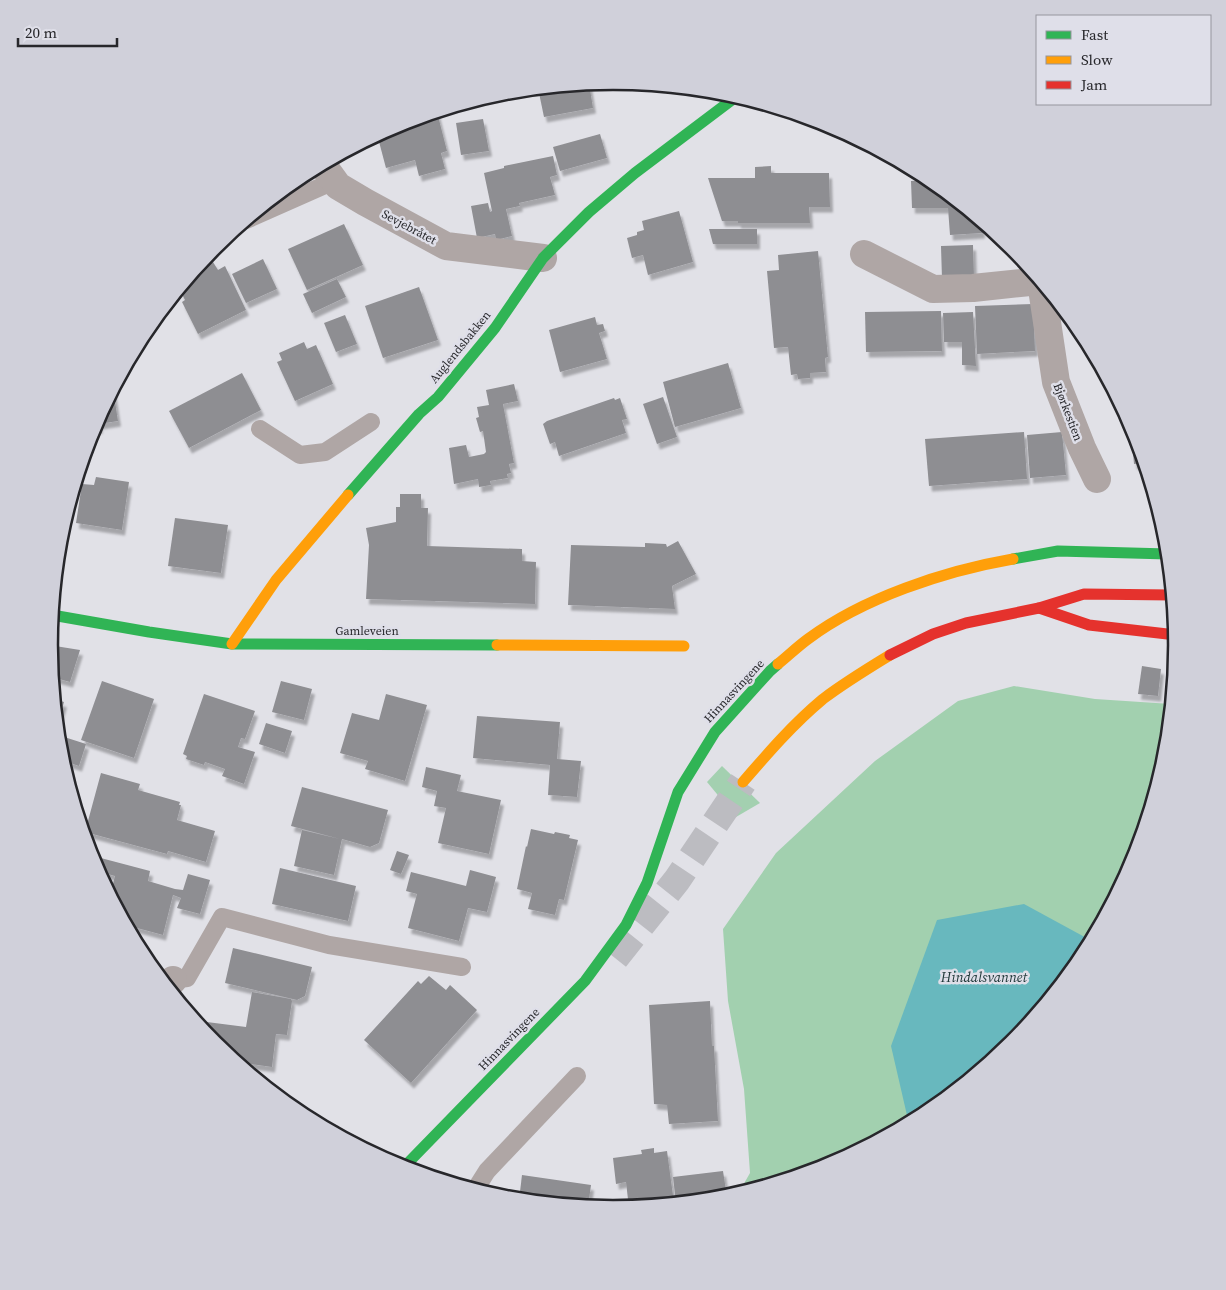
<svg xmlns="http://www.w3.org/2000/svg" width="1226" height="1290" font-family="'Source Serif 4',serif">
  <defs>
    <filter id="shadow"><feDropShadow dx="3" dy="5.5" stdDeviation="1" flood-color="#0004"/></filter>
  </defs>
  <rect width="100%" height="100%" fill="#e1e1e7"/>
  <polygon fill="#a3d0b0" points="722,766 760,803 736,817 707,782"/>
  <polygon fill="#a2d0af" points="1014,686 1095,699 1171,704 1166,755 1134,861 1082,959 1012,1044 926,1114 829,1166 738,1194 750,1173 744,1089 728,1001 723,929 776,853 875,761 958,701"/>
  <polygon fill="#68b8be" points="1024,904 1092,941 1082,959 1012,1044 926,1114 909,1124 891,1046 937,920"/>
  <g fill="#8e8e92" filter="url(#shadow)">
    <polygon points="589,83 593,108 544,117 538,88"/>
    <polygon points="437,112 447,151 441,153 445,169 419,176 415,160 386,168 377,134 397,124"/>
    <polygon points="483,119 489,151 461,155 456,123"/>
    <polygon points="600,134 607,158 560,171 553,147"/>
    <polygon points="553,156 557,175 550,177 555,195 519,203 520,206 506,209 512,236 496,240 495,234 477,238 471,206 488,203 490,212 492,211 484,173 504,168 504,166"/>
    <polygon points="771,166 771,173 829,173 830,207 809,207 810,223 738,223 738,221 722,221 708,178 755,178 755,167"/>
    <polygon points="929,178 981,221 982,233 950,235 948,208 912,208 911,181 929,180"/>
    <polygon points="679,211 693,262 648,275 643,255 632,258 627,238 637,235 637,232 644,230 642,221"/>
    <polygon points="344,224 363,265 307,290 288,249"/>
    <polygon points="709,229 757,229 757,244 713,244"/>
    <polygon points="973,245 974,278 942,279 941,246"/>
    <polygon points="818,251 828,357 825,358 826,372 810,373 810,378 798,379 797,374 791,375 788,347 774,348 767,271 779,270 778,255"/>
    <polygon points="263,259 277,289 246,303 232,274"/>
    <polygon points="213,262 218,270 225,266 246,310 198,334 182,302 185,300 179,288 193,272"/>
    <polygon points="337,279 346,297 312,313 303,294"/>
    <polygon points="419,287 438,340 383,358 365,306"/>
    <polygon points="1033,304 1035,351 977,354 975,306"/>
    <polygon points="941,311 942,351 866,352 865,312"/>
    <polygon points="973,312 976,366 962,365 962,342 944,342 943,313"/>
    <polygon points="345,315 357,344 336,352 324,323"/>
    <polygon points="595,317 597,325 603,324 605,331 599,333 607,359 560,372 549,330"/>
    <polygon points="304,342 307,349 316,345 333,384 295,401 277,362 282,360 279,353"/>
    <polygon points="1090,346 1097,360 1092,361"/>
    <polygon points="728,363 741,408 675,427 663,382"/>
    <polygon points="242,373 261,410 189,448 169,411"/>
    <polygon points="514,384 518,401 503,404 514,463 509,464 511,473 507,474 508,478 490,481 491,485 479,487 478,479 454,484 449,448 466,445 469,457 484,454 486,452 483,431 480,432 476,418 479,417 477,407 489,405 486,390"/>
    <polygon points="113,389 118,421 99,424 100,428 92,429"/>
    <polygon points="663,397 677,437 657,444 643,404"/>
    <polygon points="614,398 615,400 620,398 627,419 622,420 626,433 559,456 555,442 550,444 543,424 547,421"/>
    <polygon points="1130,420 1134,429 1145,463 1134,464"/>
    <polygon points="1024,432 1027,479 929,486 925,439"/>
    <polygon points="1062,432 1066,475 1030,478 1027,435"/>
    <polygon points="96,477 129,482 122,530 76,523 82,484 94,485"/>
    <polygon points="400,494 421,494 421,508 428,508 427,546 522,549 522,561 536,562 535,604 366,599 369,545 366,528 396,522 396,507 400,507"/>
    <polygon points="175,518 228,525 221,573 168,566"/>
    <polygon points="678,541 696,574 672,586 675,609 568,605 571,545 645,547 645,543 666,544 667,547"/>
    <polygon points="49,645 80,650 70,682 52,677"/>
    <polygon points="1142,666 1161,669 1158,696 1138,694"/>
    <polygon points="102,681 154,699 134,758 81,740"/>
    <polygon points="281,681 312,689 304,720 272,712"/>
    <polygon points="204,694 255,711 245,739 241,738 238,747 255,752 244,784 222,776 225,769 205,762 204,765 186,759 187,756 183,754"/>
    <polygon points="386,694 427,705 405,781 365,769 368,761 340,753 352,713 379,720"/>
    <polygon points="54,699 64,702 57,726"/>
    <polygon points="477,716 560,722 557,759 581,761 577,797 548,795 550,765 473,758"/>
    <polygon points="266,723 292,731 285,753 259,744"/>
    <polygon points="58,735 86,744 79,766 61,760"/>
    <polygon points="426,767 461,775 457,791 501,800 489,854 438,843 446,808 434,806 437,791 422,787"/>
    <polygon points="101,773 140,784 138,790 180,802 179,805 181,805 177,820 215,831 206,862 168,851 167,854 85,832"/>
    <polygon points="302,787 388,810 379,843 370,847 342,839 334,875 294,866 302,830 340,839 291,826"/>
    <polygon points="531,829 554,834 555,832 570,835 569,838 578,840 564,900 559,899 555,915 528,909 532,893 517,889 526,846 527,847"/>
    <polygon points="397,851 409,855 401,874 390,870"/>
    <polygon points="97,857 150,871 148,881 175,889 183,890 188,874 210,880 200,914 177,908 181,898 173,895 163,935 126,925 110,895 115,876 97,871 94,866"/>
    <polygon points="280,868 356,886 348,921 272,904"/>
    <polygon points="470,870 496,877 487,912 468,908 459,941 408,928 417,894 406,891 411,872 466,886"/>
    <polygon points="233,948 312,967 305,996 297,1000 225,983"/>
    <polygon points="429,976 446,990 450,985 477,1010 411,1083 364,1040 418,981 421,984"/>
    <polygon points="252,992 291,999 292,1001 287,1035 276,1034 272,1067 236,1062 214,1044 199,1025 199,1021 246,1027"/>
    <polygon points="710,1001 712,1046 714,1046 718,1121 669,1124 667,1105 654,1104 649,1005"/>
    <polygon points="317,1123 339,1126 338,1135"/>
    <polygon points="654,1148 654,1153 667,1151 674,1203 629,1208 626,1182 616,1184 613,1158 642,1154 641,1150"/>
    <polygon points="723,1171 727,1197 676,1203 673,1177"/>
    <polygon points="522,1175 591,1185 588,1207 519,1200"/>
  </g>
  <g fill="none" stroke-linecap="round" stroke-linejoin="round">
    <polyline stroke="#bcbcc1" stroke-width="28" stroke-dasharray="28 14" stroke-linecap="butt" points="615,958 677,880 743,782"/>
    <g stroke="#afa6a5" stroke-width="18">
      <polyline points="246,220 334,181"/>
      <polyline points="260,429 300,455 325,452 371,422"/>
      <polyline points="173,980 187,978 222,917 329,945 462,967"/>
      <polyline points="475,1190 487,1171 577,1076"/>
    </g>
    <g stroke="#afa6a5" stroke-width="28">
      <polyline points="322,164 338,186 365,202 446,246 543,258"/>
      <polyline points="864,254 933,289 973,288 1040,281"/>
      <polyline points="1041,282 1056,382 1082,448 1097,479"/>
      <polyline points="167,986 173,980"/>
    </g>
    <g stroke="#30b455" stroke-width="11">
      <polyline points="348,495 419,414 438,397 495,328 543,258 589,212 635,173 737,96"/>
      <polyline points="1013,559 1058,551 1168,554"/>
      <polyline points="52,615 149,632 232,644 497,645"/>
      <polyline points="403,1168 585,981 626,925 647,883 678,792 715,732 770,671 778,664"/>
    </g>
    <g stroke="#ff9f0a" stroke-width="11">
      <polyline points="232,644 276,580 348,495"/>
      <polyline points="497,645 684,646"/>
      <path d="M 778,664 C 788,656 797,647 808,639 C 863,598 944,571 1013,559"/>
      <path d="M 743,782 C 768,753 793,724 823,699 C 844,683 867,669 890,655"/>
    </g>
    <g stroke="#e5322d" stroke-width="11">
      <polyline points="1039,608 1089,625 1176,635"/>
      <polyline points="890,655 933,634 966,623 1039,608 1084,594 1172,595"/>
    </g>
  </g>
  <g text-anchor="middle" dominant-baseline="central" stroke-width="5" stroke-linejoin="round" paint-order="stroke">
    <g font-size="12" fill="#27272b" stroke="#dfdfe9">
      <text transform="translate(409 227) rotate(28)">Sevjebråtet</text>
      <text transform="translate(460 347) rotate(-51)">Auglendsbakken</text>
      <text transform="translate(1068 412) rotate(69)">Bjørkestien</text>
      <text x="367" y="631">Gamleveien</text>
      <text transform="translate(734 691) rotate(-47)">Hinnasvingene</text>
      <text transform="translate(509 1039) rotate(-46)">Hinnasvingene</text>
    </g>
    <g font-size="14" font-style="italic" fill="#1b3435" stroke="#dfdfe9">
      <text x="984" y="977">Hindalsvannet</text>
    </g>
  </g>
  <path d="M0 0H1226V1290H0ZM58 645a555 555 0 1 1 1110 0a555 555 0 1 1-1110 0Z" fill="#d0d0da" fill-rule="evenodd"/>
  <path fill="none" stroke="#27272b" stroke-width="2.5" d="M58 645a555 555 0 1 1 1110 0a555 555 0 1 1-1110 0Z"/>
  <rect x="1036" y="15" width="175" height="90" fill="#dfdfe9" stroke="#95959d"/>
  <rect x="1046" y="31" width="25" height="8" fill="#30b455" stroke="#95959d"/>
  <text x="1081" y="40" font-size="15" fill="#27272b">Fast</text>
  <rect x="1046" y="56" width="25" height="8" fill="#ff9f0a" stroke="#95959d"/>
  <text x="1081" y="65" font-size="15" fill="#27272b">Slow</text>
  <rect x="1046" y="81" width="25" height="8" fill="#e5322d" stroke="#95959d"/>
  <text x="1081" y="90" font-size="15" fill="#27272b">Jam</text>
  <path d="M18 38v8h99v-8" fill="none" stroke="#27272b" stroke-width="2.5"/>
  <text x="25" y="38" font-size="15" fill="#27272b" stroke="#dfdfe9" stroke-width="4" paint-order="stroke">20 m</text>
</svg>
